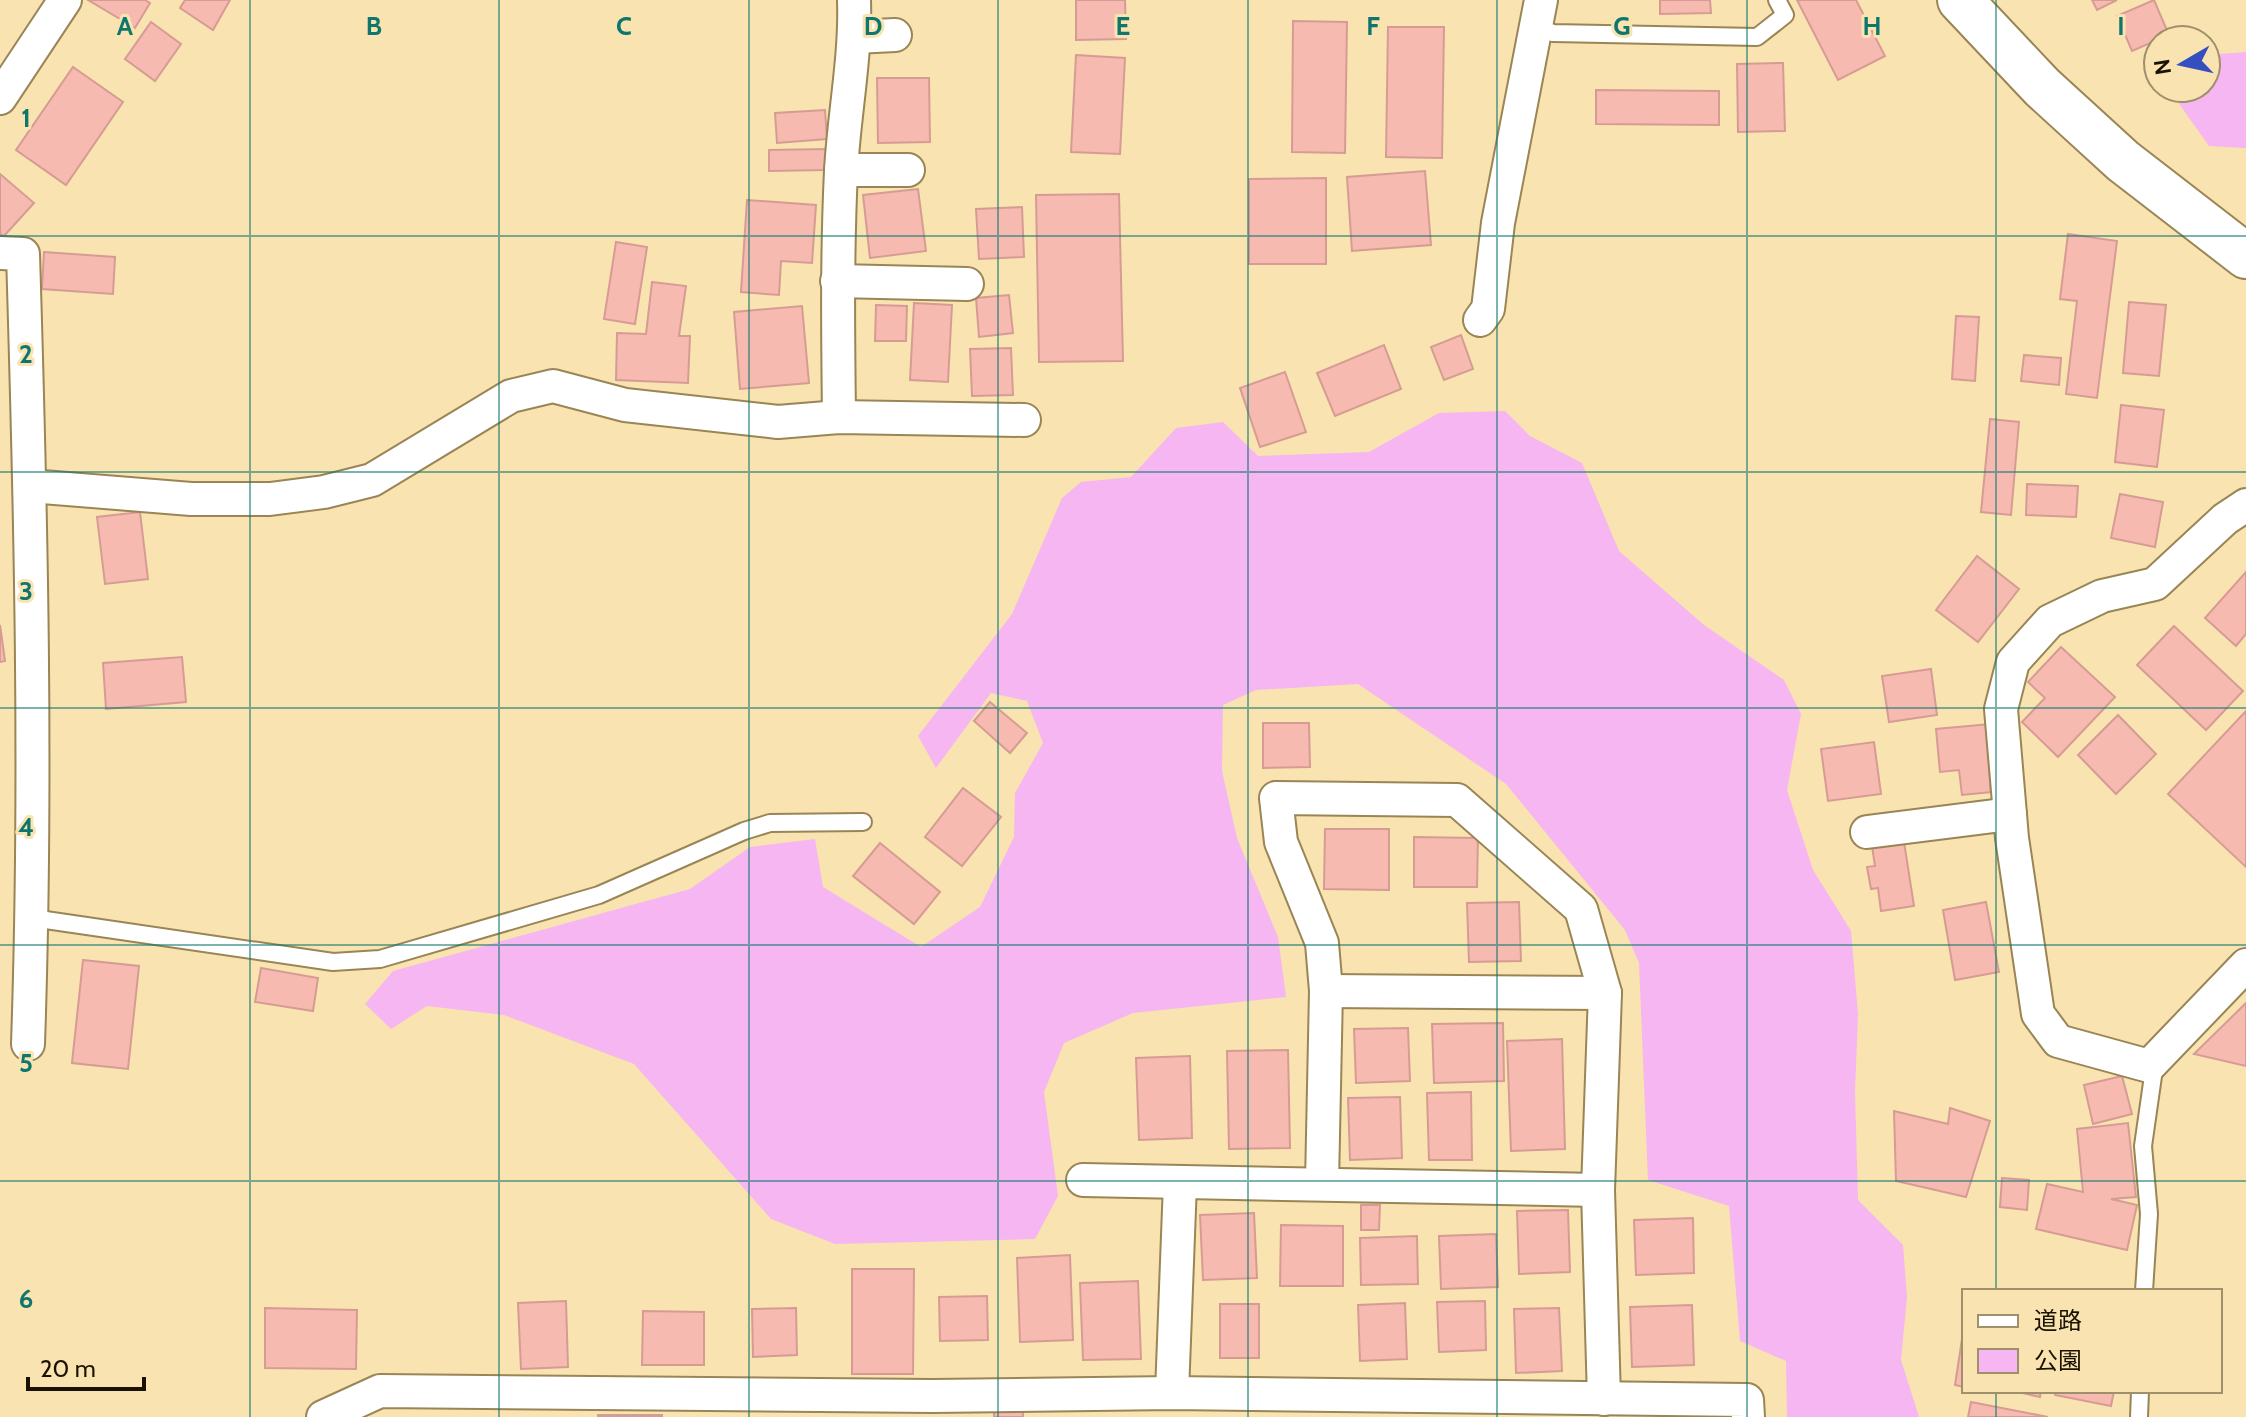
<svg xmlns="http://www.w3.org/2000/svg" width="2246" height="1417" font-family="Cabin,'Noto Sans JP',sans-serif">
  <rect width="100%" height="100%" fill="#f9e3b0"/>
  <g fill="#f5b6f1">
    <polygon points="2246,52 2246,148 2209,146 2170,91 2173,88 2206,88 2206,55"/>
    <polygon points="1505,411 1530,436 1582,463 1619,551 1704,625 1784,680 1801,714 1787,790 1813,870 1851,931 1858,1014 1855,1092 1858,1200 1903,1245 1907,1297 1901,1360 1919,1417 1787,1417 1786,1361 1740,1341 1729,1206 1648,1180 1639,963 1625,930 1506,784 1358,684 1256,690 1223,705 1222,771 1237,838 1278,937 1286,997 1133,1013 1064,1043 1044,1092 1058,1196 1035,1239 835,1244 771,1219 634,1064 504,1015 427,1006 391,1029 365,1004 393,971 690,889 750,847 815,839 823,887 921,947 980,907 1014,837 1015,793 1043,743 1027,701 991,693 936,768 918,736 1012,614 1062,498 1081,482 1131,477 1176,428 1223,422 1258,456 1369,452 1439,413"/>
  </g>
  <g fill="#f6bab1" stroke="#d69c94" stroke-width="2">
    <polygon points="88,0 145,0 150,3 135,28"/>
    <polygon points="185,0 230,0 213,30 180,8"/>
    <polygon points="1076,0 1125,0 1126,39 1076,40"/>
    <polygon points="1660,0 1710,0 1711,13 1660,14"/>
    <polygon points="1797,0 1856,0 1885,56 1838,80"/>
    <polygon points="2092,0 2117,0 2097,10"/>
    <polygon points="2154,0 2169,35 2132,51 2117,16"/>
    <polygon points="1293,21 1347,22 1345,153 1292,152"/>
    <polygon points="151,22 181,44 155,81 125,59"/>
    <polygon points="1388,27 1444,27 1442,158 1386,157"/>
    <polygon points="1076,55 1125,58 1120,154 1071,152"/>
    <polygon points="1783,63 1785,131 1738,132 1737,64"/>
    <polygon points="73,67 123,102 66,185 16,150"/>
    <polygon points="877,78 929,78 930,142 878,143"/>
    <polygon points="1596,90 1719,91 1719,125 1596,124"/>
    <polygon points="825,110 827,139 777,143 775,113"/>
    <polygon points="826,149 826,170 769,171 769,150"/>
    <polygon points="1425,171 1431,245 1352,251 1347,177"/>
    <polygon points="0,174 34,203 4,236 0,234"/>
    <polygon points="1326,178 1326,264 1249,264 1249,179"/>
    <polygon points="918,189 926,251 870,258 863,195"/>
    <polygon points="1119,194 1123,361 1039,362 1036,195"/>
    <polygon points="747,200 816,205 812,263 781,261 779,295 741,292"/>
    <polygon points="1022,207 1024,257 979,259 976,209"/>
    <polygon points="2068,234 2117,241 2097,398 2066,394 2077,301 2060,299"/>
    <polygon points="616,242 647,247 635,324 604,319"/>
    <polygon points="44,252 115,257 113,294 42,289"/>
    <polygon points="652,282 686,286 679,336 690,336 688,383 616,380 617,333 646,334"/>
    <polygon points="1009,295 1013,333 979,337 976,298"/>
    <polygon points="2129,302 2166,305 2159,376 2123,373"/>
    <polygon points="914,303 952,305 948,382 910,380"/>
    <polygon points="876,305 907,306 906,341 875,341"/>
    <polygon points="802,306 809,383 740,389 734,312"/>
    <polygon points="1956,316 1979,317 1975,381 1952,379"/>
    <polygon points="1461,335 1473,369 1444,380 1431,347"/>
    <polygon points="1384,345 1401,389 1335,416 1317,373"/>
    <polygon points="1011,348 1013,395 972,396 970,349"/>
    <polygon points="2024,355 2061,358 2059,385 2021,381"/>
    <polygon points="1285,372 1306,432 1260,447 1240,388"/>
    <polygon points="2121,405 2164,410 2157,467 2115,462"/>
    <polygon points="1990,419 2019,422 2011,515 1981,512"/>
    <polygon points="2027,484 2078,486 2076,517 2026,515"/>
    <polygon points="2120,494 2163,502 2155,547 2111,538"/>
    <polygon points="140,512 148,579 105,584 97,517"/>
    <polygon points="1977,556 2019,589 1978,642 1936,610"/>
    <polygon points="2246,572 2246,634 2236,646 2205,618"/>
    <polygon points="0,625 5,661 0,662"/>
    <polygon points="2174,626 2243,691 2206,730 2137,665"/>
    <polygon points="2061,647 2115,697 2058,757 2022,722 2045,698 2028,682"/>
    <polygon points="182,657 186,702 106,709 103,663"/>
    <polygon points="1931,669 1937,715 1889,722 1882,676"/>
    <polygon points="990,702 1027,733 1010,753 974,721"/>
    <polygon points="2246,711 2246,867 2168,794"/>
    <polygon points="2118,715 2156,754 2116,794 2078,755"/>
    <polygon points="1263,723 1309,723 1310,767 1263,768"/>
    <polygon points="1990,724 1994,767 1989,767 1991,792 1962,795 1959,770 1940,772 1936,729"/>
    <polygon points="1874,742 1881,794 1828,801 1821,749"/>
    <polygon points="963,788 1001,817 962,866 925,837"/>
    <polygon points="1325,829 1389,829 1389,890 1324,889"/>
    <polygon points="1414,837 1478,838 1477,887 1414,887"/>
    <polygon points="1904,842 1914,906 1881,911 1878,888 1871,889 1867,867 1875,866 1872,846"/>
    <polygon points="880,843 940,892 914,924 853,876"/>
    <polygon points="1519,902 1521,961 1469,962 1467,903"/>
    <polygon points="1986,902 1999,972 1955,980 1943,910"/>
    <polygon points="83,960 139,966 128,1069 72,1063"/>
    <polygon points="261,968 318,978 313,1011 255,1002"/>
    <polygon points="2246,1003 2246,1066 2194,1054"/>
    <polygon points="1503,1023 1504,1081 1434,1083 1432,1024"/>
    <polygon points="1408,1028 1410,1081 1356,1083 1354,1029"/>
    <polygon points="1562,1039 1565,1149 1511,1151 1507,1041"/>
    <polygon points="1288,1050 1290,1148 1229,1149 1227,1051"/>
    <polygon points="1190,1056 1192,1138 1139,1140 1136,1058"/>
    <polygon points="2122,1076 2132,1114 2093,1124 2084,1085"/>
    <polygon points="1471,1092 1472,1160 1429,1160 1427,1093"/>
    <polygon points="1400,1097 1402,1158 1350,1160 1348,1098"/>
    <polygon points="1950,1108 1990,1121 1966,1197 1896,1181 1894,1111 1948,1124"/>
    <polygon points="2128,1123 2136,1197 2111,1199 2137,1205 2127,1250 2036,1229 2047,1184 2083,1192 2077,1129"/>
    <polygon points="2002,1178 2029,1180 2027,1210 2000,1207"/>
    <polygon points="1361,1205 1380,1205 1379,1230 1361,1230"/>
    <polygon points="1568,1210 1570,1272 1519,1274 1517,1211"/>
    <polygon points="1254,1213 1257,1278 1203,1280 1200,1215"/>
    <polygon points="1693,1218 1694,1273 1636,1275 1634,1220"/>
    <polygon points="1281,1225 1343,1226 1343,1286 1280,1286"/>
    <polygon points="1496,1234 1498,1287 1441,1289 1439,1236"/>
    <polygon points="1417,1236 1418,1284 1361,1285 1360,1238"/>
    <polygon points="1070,1255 1073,1340 1020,1342 1017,1258"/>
    <polygon points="852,1269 914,1269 913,1374 852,1374"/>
    <polygon points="1138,1281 1141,1359 1083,1360 1080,1283"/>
    <polygon points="987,1296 988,1340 940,1341 939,1297"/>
    <polygon points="566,1301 568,1367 521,1369 518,1303"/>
    <polygon points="1485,1301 1486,1350 1439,1352 1437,1302"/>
    <polygon points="1405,1303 1407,1359 1360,1361 1358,1305"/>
    <rect x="1220" y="1304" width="39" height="54"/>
    <polygon points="1692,1305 1694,1365 1632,1367 1630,1307"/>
    <polygon points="265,1308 357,1310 356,1369 265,1368"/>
    <polygon points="796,1308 797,1355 753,1357 752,1309"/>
    <polygon points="1559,1308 1562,1371 1516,1373 1514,1309"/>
    <polygon points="643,1311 704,1312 704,1365 642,1365"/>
    <polygon points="1964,1326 1964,1387 1955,1385"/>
    <polygon points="2014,1391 2041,1391 2040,1397"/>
    <polygon points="2055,1391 2114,1391 2111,1406 2055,1395"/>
    <polygon points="1971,1402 2048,1417 1968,1417"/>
    <polygon points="1023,1410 1023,1417 994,1417 994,1411"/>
    <rect x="598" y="1415" width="64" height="2"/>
  </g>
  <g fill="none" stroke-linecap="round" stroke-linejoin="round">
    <defs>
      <g id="lane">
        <polyline points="1534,27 1553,33 1757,37 1785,15 1777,0"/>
        <polyline points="32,918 333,962 380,959 599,895 744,831 770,823 863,822"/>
        <polyline points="2144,1291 2149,1214 2143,1146 2155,1062"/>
        <polyline points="2139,1417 2140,1391"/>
      </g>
      <g id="street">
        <polyline points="855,37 895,35"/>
        <polyline points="0,98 65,0"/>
        <polyline points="841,170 908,170"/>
        <path d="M 0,253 L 23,254 C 31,517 37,780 28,1044"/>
        <polyline points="837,281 967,284"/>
        <polyline points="1480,320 1488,309 1498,223 1541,0"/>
        <path d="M 839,417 C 838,335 837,253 841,171 C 844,114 856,57 854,0"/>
        <polyline points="30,486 191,499 270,499 324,492 372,480 511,396 553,386 625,405 778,422 839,417 1024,420"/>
        <polyline points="2246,505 2225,519 2155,584 2102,596 2050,621 2013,662 2001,709 2012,838 2038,1014 2058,1041 2149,1066 2246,965"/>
        <polyline points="1867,832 2010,814"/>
        <polyline points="1326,991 1605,993"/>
        <polyline points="1083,1180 1598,1190"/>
        <polyline points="1322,1183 1326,991 1322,943 1281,842 1276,798 1457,800 1581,909 1605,993 1598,1190 1604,1399"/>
        <polyline points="1172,1393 1180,1183"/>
        <polyline points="323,1417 380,1391 932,1396 1172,1393 1747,1400 1748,1417"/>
      </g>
      <polyline id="secondary" points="1960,0 2042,87 2123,161 2246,256"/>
    </defs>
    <use href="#lane" stroke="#998555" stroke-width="20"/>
    <use href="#street" stroke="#998555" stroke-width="36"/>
    <use href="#secondary" stroke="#998555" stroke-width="48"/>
    <use href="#lane" stroke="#fff" stroke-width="16"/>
    <use href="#street" stroke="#fff" stroke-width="32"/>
    <use href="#secondary" stroke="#fff" stroke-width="44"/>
  </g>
  <path fill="none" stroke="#0f766e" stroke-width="2" stroke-opacity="0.55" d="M 250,0 L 250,1417M 499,0 L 499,1417M 749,0 L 749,1417M 998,0 L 998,1417M 1248,0 L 1248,1417M 1497,0 L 1497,1417M 1747,0 L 1747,1417M 1996,0 L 1996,1291M 0,236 L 2246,236M 0,472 L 2246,472M 0,708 L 2246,708M 0,945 L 2246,945M 0,1181 L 2246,1181M 1996,1391 L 1996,1417"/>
  <g font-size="26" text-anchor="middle" font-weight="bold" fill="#0f766e" stroke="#f9e3b0" stroke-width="6" stroke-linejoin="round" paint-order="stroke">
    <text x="125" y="35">A</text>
    <text x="374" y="35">B</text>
    <text x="624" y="35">C</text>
    <text x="873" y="35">D</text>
    <text x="1123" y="35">E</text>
    <text x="1373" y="35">F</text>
    <text x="1622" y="35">G</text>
    <text x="1872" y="35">H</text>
    <text x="2121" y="35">I</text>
    <text x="26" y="127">1</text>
    <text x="26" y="363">2</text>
    <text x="26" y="600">3</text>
    <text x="26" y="836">4</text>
    <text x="26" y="1072">5</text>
    <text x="26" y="1308">6</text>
  </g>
  <rect x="1962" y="1289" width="260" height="104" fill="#f9e3b0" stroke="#9f8f6a" stroke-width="2"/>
  <rect x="1978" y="1315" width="40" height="12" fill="#ffffff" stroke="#9f8f6a" stroke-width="2"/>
  <text x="2034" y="1329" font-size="24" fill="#191101">道路</text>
  <rect x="1978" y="1349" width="40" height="24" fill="#f5b6f1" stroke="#9f8f6a" stroke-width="2"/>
  <text x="2034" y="1369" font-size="24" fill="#191101">公園</text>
  <g transform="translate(2182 64) rotate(261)"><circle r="38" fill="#f9e3b0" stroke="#9f8f6a" stroke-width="2"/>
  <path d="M0-6L14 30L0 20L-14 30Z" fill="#334fc0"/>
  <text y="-12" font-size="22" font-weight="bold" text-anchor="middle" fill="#191101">N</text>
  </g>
  <path d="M28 1377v12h116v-12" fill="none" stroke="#191101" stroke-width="4"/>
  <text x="40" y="1377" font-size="24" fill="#191101" stroke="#f9e3b0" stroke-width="6" paint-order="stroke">20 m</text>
</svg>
